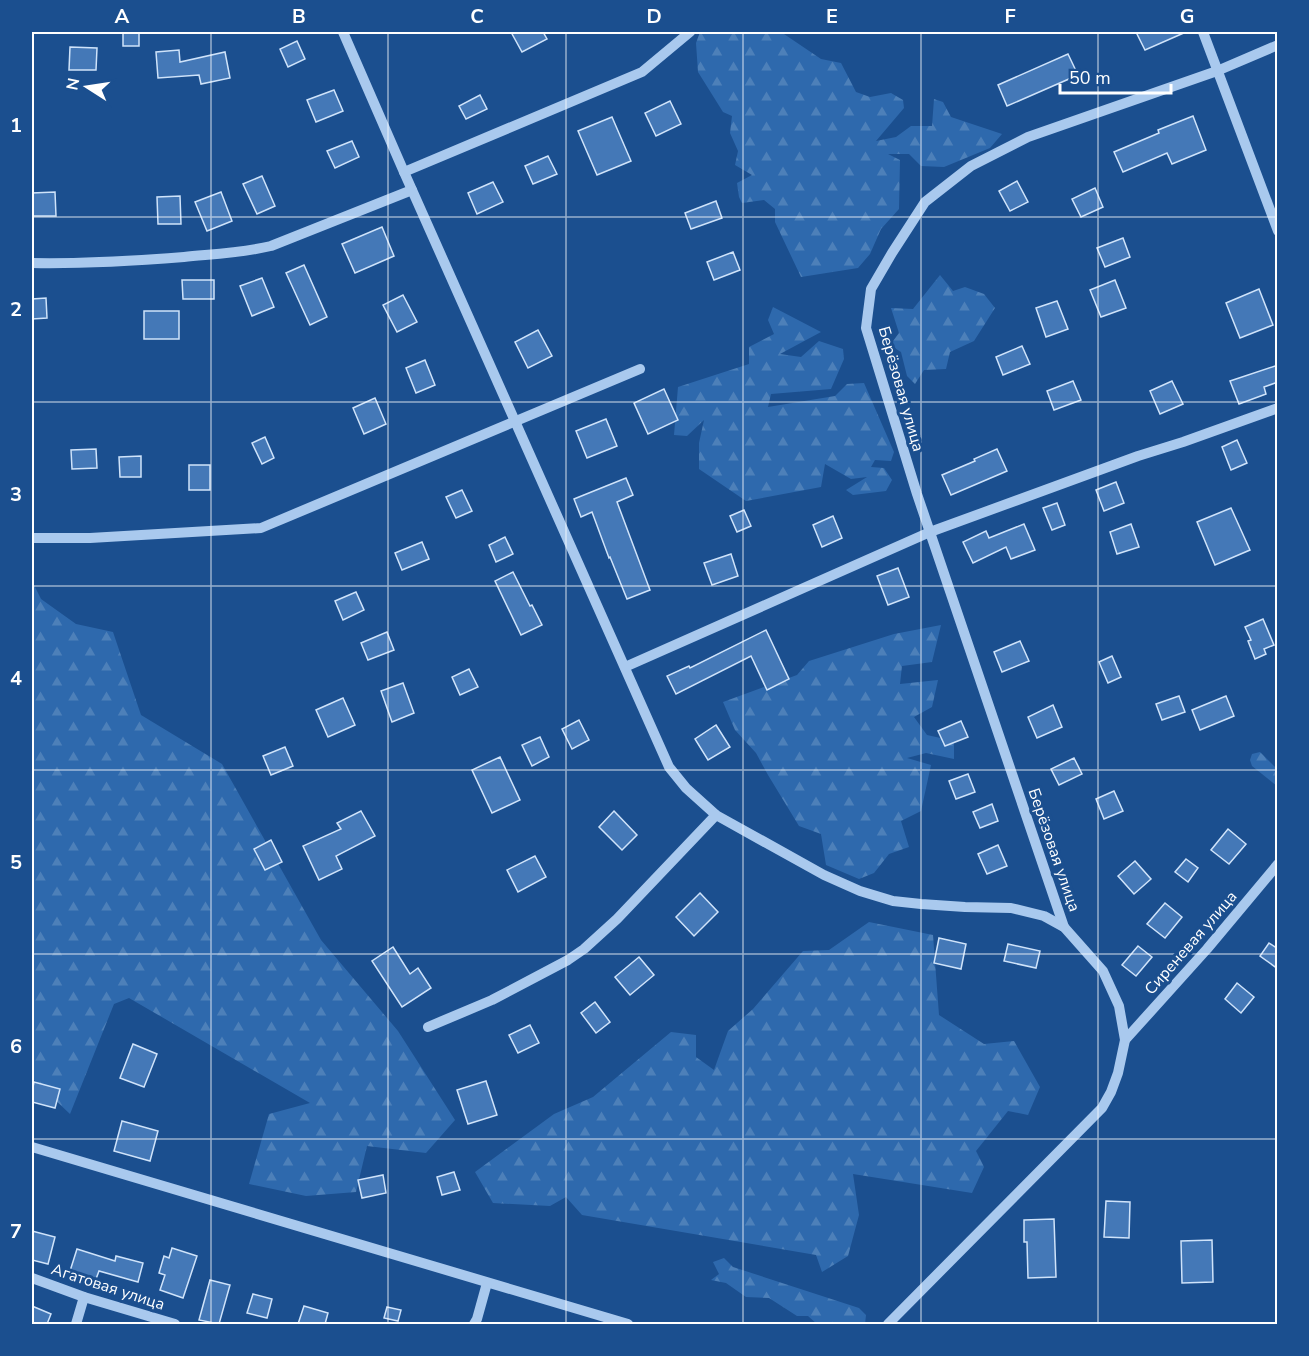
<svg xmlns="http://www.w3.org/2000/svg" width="1309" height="1356" font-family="'Nunito Sans',sans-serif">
  <defs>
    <pattern id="forest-firs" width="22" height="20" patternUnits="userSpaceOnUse" patternTransform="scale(1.5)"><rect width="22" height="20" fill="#2e69ad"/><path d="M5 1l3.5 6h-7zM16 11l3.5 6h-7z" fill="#4d80b9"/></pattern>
  </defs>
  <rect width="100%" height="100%" fill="#1b4f8f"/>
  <g fill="url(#forest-firs)">
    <polygon points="700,32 781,32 821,59 841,63 856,92 870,97 891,93 903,100 904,108 876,141 896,137 911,126 932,126 934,99 943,102 951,117 1002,134 990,148 944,167 921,166 909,154 888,154 900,160 899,209 881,229 870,254 858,268 801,277 775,222 775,209 764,200 742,203 739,197 737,183 752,175 735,165 738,151 730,133 732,116 723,112 698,72 696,43"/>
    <polygon points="940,275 953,291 965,287 984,294 995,308 974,341 950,352 946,369 924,370 915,384 907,376 901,352 890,345 899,333 891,308 913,309"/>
    <polygon points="773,307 821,332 780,354 801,357 819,341 843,349 844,359 831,389 771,394 768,407 835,396 847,384 864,383 894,452 891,461 875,460 871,467 884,468 892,480 886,491 853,495 846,490 867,477 851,479 825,464 821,487 746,501 699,469 699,443 704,420 687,436 674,435 678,387 749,364 749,347 774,334 768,320"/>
    <polygon points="32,581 41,599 76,624 113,632 141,715 222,764 321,940 398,1031 455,1120 426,1153 367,1146 356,1192 306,1196 249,1184 269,1114 310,1103 129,998 114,1004 70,1114 32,1078"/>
    <polygon points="941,625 932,662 902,666 900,684 938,680 932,707 914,717 927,735 954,741 954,759 926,753 907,758 931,765 921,811 901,821 909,847 889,854 874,873 859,879 826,865 821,834 799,826 768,775 756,753 735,730 723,702 797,675 809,661 894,634"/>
    <polygon points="1260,752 1277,769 1277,786 1252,766 1250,760 1252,754"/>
    <polygon points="869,922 933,935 939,1015 984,1044 1014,1041 1040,1087 1028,1115 1008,1111 976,1151 984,1167 972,1193 853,1174 859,1215 848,1256 822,1272 816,1255 582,1215 566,1197 550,1206 493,1203 475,1172 554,1114 593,1097 671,1032 696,1035 696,1057 714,1070 728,1031 753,1009 803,951 829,950"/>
    <polygon points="724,1258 733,1267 859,1308 866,1315 865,1324 817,1324 808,1316 797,1316 769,1298 746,1297 726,1283 711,1280 719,1274 713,1262"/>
  </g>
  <g fill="#4478b7" stroke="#cfe3fa" stroke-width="1.5">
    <rect x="123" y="32" width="16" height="14"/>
    <polygon points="511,32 543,32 547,39 522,52"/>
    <polygon points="1136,32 1186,32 1145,50"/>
    <polygon points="297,41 305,59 288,67 280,49"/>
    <polygon points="70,47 97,48 96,70 69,70"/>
    <polygon points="179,50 180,62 225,52 230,78 201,84 199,75 158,78 156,52"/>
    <polygon points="1068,54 1078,75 1007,106 998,85"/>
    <polygon points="334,90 343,111 316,122 307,100"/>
    <polygon points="480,95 487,109 466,119 459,106"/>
    <polygon points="670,101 681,124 656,136 645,113"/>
    <polygon points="1193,116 1206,150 1172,164 1167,153 1123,172 1114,152 1159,133 1158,130"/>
    <polygon points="612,117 631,161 597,175 578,131"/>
    <polygon points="352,141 359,157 335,168 327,151"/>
    <polygon points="548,156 557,174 533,184 525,166"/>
    <polygon points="262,176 275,206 257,214 243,184"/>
    <polygon points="1017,181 1028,202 1010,211 999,191"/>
    <polygon points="493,182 503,202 477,214 468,193"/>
    <polygon points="1095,188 1103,207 1081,217 1072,199"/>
    <polygon points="55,192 56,216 32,216 32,193"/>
    <polygon points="221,192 232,221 207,231 195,202"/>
    <polygon points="180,196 181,224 158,224 157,197"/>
    <polygon points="716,201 722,218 691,229 685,213"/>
    <polygon points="382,227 394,256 355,273 342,244"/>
    <polygon points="1123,238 1130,257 1105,267 1097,248"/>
    <polygon points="733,252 740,270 714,280 707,262"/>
    <polygon points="304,265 327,317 310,325 286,273"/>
    <polygon points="262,278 274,307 252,316 240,286"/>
    <polygon points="182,280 214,280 214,299 183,299"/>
    <polygon points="1115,280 1126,308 1101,317 1090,290"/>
    <polygon points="1259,289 1273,325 1240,338 1226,303"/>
    <polygon points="403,295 417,322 397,332 383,305"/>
    <polygon points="46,298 47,318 32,319 32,299"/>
    <polygon points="1057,301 1068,329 1046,337 1036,308"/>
    <rect x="144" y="311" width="35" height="28"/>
    <polygon points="538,330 552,356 528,368 515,342"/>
    <polygon points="1022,346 1030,364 1003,375 996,357"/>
    <polygon points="425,360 435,385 416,393 406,368"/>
    <polygon points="1278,365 1278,382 1264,387 1266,394 1239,404 1230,381"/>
    <polygon points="1073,381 1081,400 1054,410 1047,391"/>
    <polygon points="1172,381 1183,404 1160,414 1150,391"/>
    <polygon points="664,389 678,420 648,434 634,403"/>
    <polygon points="375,398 386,424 364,434 353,408"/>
    <polygon points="606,419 617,446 587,458 576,431"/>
    <polygon points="265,437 274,458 262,464 252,443"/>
    <polygon points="1237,440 1247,463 1231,470 1222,447"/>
    <polygon points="96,449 97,468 72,469 71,450"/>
    <polygon points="997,449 1007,471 951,495 942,475 975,461 974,459"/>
    <polygon points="141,456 141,477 120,477 119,457"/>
    <rect x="189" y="465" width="21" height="25"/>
    <polygon points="626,478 633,495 617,502 650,590 627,599 610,557 609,558 592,512 581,517 574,499"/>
    <polygon points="1116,482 1124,503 1104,511 1096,490"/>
    <polygon points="462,490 472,511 456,518 446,497"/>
    <polygon points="1057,503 1065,525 1052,530 1043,508"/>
    <polygon points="1231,508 1250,550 1215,565 1197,522"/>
    <polygon points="744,510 751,526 737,532 730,516"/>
    <polygon points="833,516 842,538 822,547 813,525"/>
    <polygon points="1024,524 1035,550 1011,559 1006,547 973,563 963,542 986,531 989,538"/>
    <polygon points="1131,524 1139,547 1117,554 1110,532"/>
    <polygon points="505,537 513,554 496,562 489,545"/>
    <polygon points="422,542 429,559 402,570 395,553"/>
    <polygon points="731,554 738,576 712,585 704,563"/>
    <polygon points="898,568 909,597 888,605 877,576"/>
    <polygon points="513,572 530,606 532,605 542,625 521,635 495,581"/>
    <polygon points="356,592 364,610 343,620 335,601"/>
    <polygon points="1263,619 1274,645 1264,649 1266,654 1255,659 1248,641 1251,640 1245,627"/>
    <polygon points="766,630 789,679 767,690 751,656 676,694 667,676 689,666 690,668"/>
    <polygon points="387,632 394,650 368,660 361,643"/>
    <polygon points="1020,641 1029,661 1002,672 994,652"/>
    <polygon points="1112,656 1121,677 1108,683 1099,662"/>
    <polygon points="469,669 478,687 460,695 452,677"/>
    <polygon points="403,683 414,713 392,722 381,691"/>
    <polygon points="1179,696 1185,712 1162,720 1156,704"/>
    <polygon points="1226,696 1234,716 1200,730 1192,710"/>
    <polygon points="343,698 355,725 328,737 316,710"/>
    <polygon points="1053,705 1062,727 1037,738 1028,717"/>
    <polygon points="579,720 589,740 572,749 562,729"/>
    <polygon points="961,721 968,737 945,746 938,731"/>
    <polygon points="716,725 730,747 708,760 695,739"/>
    <polygon points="540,737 549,757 532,766 522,745"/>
    <polygon points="285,747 293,766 271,775 263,756"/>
    <polygon points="500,757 520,800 492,813 472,770"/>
    <polygon points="1074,758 1082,774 1059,785 1051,769"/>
    <polygon points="968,774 975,792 956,799 949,781"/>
    <polygon points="1114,791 1123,811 1104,819 1096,799"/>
    <polygon points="992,804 998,821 980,828 973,812"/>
    <polygon points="361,811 375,836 336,856 342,869 319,880 303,846 341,829 337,823"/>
    <polygon points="614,811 637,835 622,850 599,827"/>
    <polygon points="1228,829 1246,844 1229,864 1211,850"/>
    <polygon points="271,840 282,862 265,870 254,849"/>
    <polygon points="998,845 1007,866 987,874 978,854"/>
    <polygon points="535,856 546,877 518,892 507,870"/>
    <polygon points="1186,859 1198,868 1188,882 1175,872"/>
    <polygon points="1135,861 1151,879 1134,894 1118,876"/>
    <polygon points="700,893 718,912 694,936 676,917"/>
    <polygon points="1165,903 1182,917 1165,938 1147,924"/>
    <polygon points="939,938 966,944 961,969 934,963"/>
    <polygon points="1269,943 1278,949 1278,969 1260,956"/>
    <polygon points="1008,944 1040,951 1036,968 1004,961"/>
    <polygon points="1138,946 1152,957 1136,976 1122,965"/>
    <polygon points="393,947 410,974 418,968 431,988 402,1007 372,961"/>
    <polygon points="639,957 654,975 630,995 615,977"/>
    <polygon points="1237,983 1254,997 1241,1013 1225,999"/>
    <polygon points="595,1002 610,1022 596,1033 581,1013"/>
    <polygon points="530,1025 539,1043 518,1053 509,1035"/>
    <polygon points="133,1044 157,1054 144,1087 120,1078"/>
    <polygon points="486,1081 497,1115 468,1124 457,1090"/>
    <polygon points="34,1082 60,1089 55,1108 32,1102 32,1092"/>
    <polygon points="122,1121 158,1131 150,1161 114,1151"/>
    <polygon points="454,1172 460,1190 442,1195 437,1177"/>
    <polygon points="383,1175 386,1193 362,1198 358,1180"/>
    <polygon points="1106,1201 1130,1202 1129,1238 1104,1237"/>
    <polygon points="1054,1219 1056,1277 1028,1278 1027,1242 1024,1242 1024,1220"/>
    <polygon points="32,1231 55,1237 48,1264 32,1260"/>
    <polygon points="1212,1240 1213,1282 1182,1283 1181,1241"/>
    <polygon points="172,1248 197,1256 183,1298 160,1290 165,1275 159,1273 164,1256 169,1258"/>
    <polygon points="77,1249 115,1261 116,1256 143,1263 138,1282 99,1271 96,1279 70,1271"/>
    <polygon points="210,1280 230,1285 219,1324 199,1320"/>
    <polygon points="253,1294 272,1299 267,1318 247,1313"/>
    <polygon points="32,1306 51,1314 47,1324 32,1324"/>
    <polygon points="304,1306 328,1313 325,1324 298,1324"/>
    <polygon points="387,1307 401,1310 398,1321 384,1318"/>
  </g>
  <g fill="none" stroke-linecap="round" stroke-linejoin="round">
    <g stroke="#a9c9ee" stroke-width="10">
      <polyline points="343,32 404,172 669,767 686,788 716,815 824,875 860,891 893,901 921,904 965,907 1011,908 1044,916 1064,927 1103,971 1119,1006 1125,1040 1118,1073 1111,1092 1102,1108 888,1324"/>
      <polyline points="1203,32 1278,231"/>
      <polyline points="404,172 642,72 690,32"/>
      <path d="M 32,263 C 83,264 133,261 184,257 C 214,254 242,253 271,246 L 412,190"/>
      <polyline points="32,538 90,538 261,528 640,369"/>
      <polyline points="625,667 930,532 1138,456 1183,442 1278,408"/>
      <polyline points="1064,927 917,494 866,328 871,289 892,253 925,202 971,166 1028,137 1217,71 1278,45"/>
      <polyline points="428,1027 492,1000 568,960 584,949 617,919 716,815"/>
      <polyline points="1125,1040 1207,949 1278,864"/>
      <polyline points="32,1147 628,1324"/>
      <polyline points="32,1278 84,1297 175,1324"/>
      <polyline points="76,1324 84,1297"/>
      <polyline points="474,1324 477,1319 487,1283"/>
    </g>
  </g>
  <path fill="none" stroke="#fff" stroke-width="1.5" stroke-opacity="0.55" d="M 211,32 L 211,1324M 388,32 L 388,1324M 566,32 L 566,1324M 743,32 L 743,1324M 921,32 L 921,1324M 1098,32 L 1098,1324M 32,217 L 1278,217M 32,402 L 1278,402M 32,586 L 1278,586M 32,770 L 1278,770M 32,954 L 1278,954M 32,1139 L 1278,1139"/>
  <g text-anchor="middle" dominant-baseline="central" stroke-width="6" stroke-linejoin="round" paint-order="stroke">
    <g font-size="16" fill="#fff" stroke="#1b4f8f">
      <text transform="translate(901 389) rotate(74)">Берёзовая улица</text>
      <text transform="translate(1054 850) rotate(71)">Берёзовая улица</text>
      <text transform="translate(1191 943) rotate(-49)">Сиреневая улица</text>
      <text transform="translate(108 1287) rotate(18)">Агатовая улица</text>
    </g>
  </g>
  <rect width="1309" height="1356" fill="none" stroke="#1b4f8f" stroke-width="66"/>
  <g transform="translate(87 87) rotate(282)" stroke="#1b4f8f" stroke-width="4.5" paint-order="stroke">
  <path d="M0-4.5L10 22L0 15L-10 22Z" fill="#ffffff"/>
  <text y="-9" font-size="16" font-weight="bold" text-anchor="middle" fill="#ffffff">N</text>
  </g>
  <path d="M1060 84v9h111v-9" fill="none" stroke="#ffffff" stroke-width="3"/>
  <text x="1069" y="84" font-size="18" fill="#ffffff" stroke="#1b4f8f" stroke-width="4.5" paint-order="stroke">50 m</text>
  <rect x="33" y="33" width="1243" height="1290" fill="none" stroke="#fff" stroke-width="2"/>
  <g font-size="20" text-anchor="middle" font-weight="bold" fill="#fff">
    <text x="122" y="23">A</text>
    <text x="299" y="23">B</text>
    <text x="477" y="23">C</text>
    <text x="654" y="23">D</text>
    <text x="832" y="23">E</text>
    <text x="1010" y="23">F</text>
    <text x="1187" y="23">G</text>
    <text x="16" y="132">1</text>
    <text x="16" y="316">2</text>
    <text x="16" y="501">3</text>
    <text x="16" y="685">4</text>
    <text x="16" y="869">5</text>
    <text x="16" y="1053">6</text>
    <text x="16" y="1238">7</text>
  </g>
</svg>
